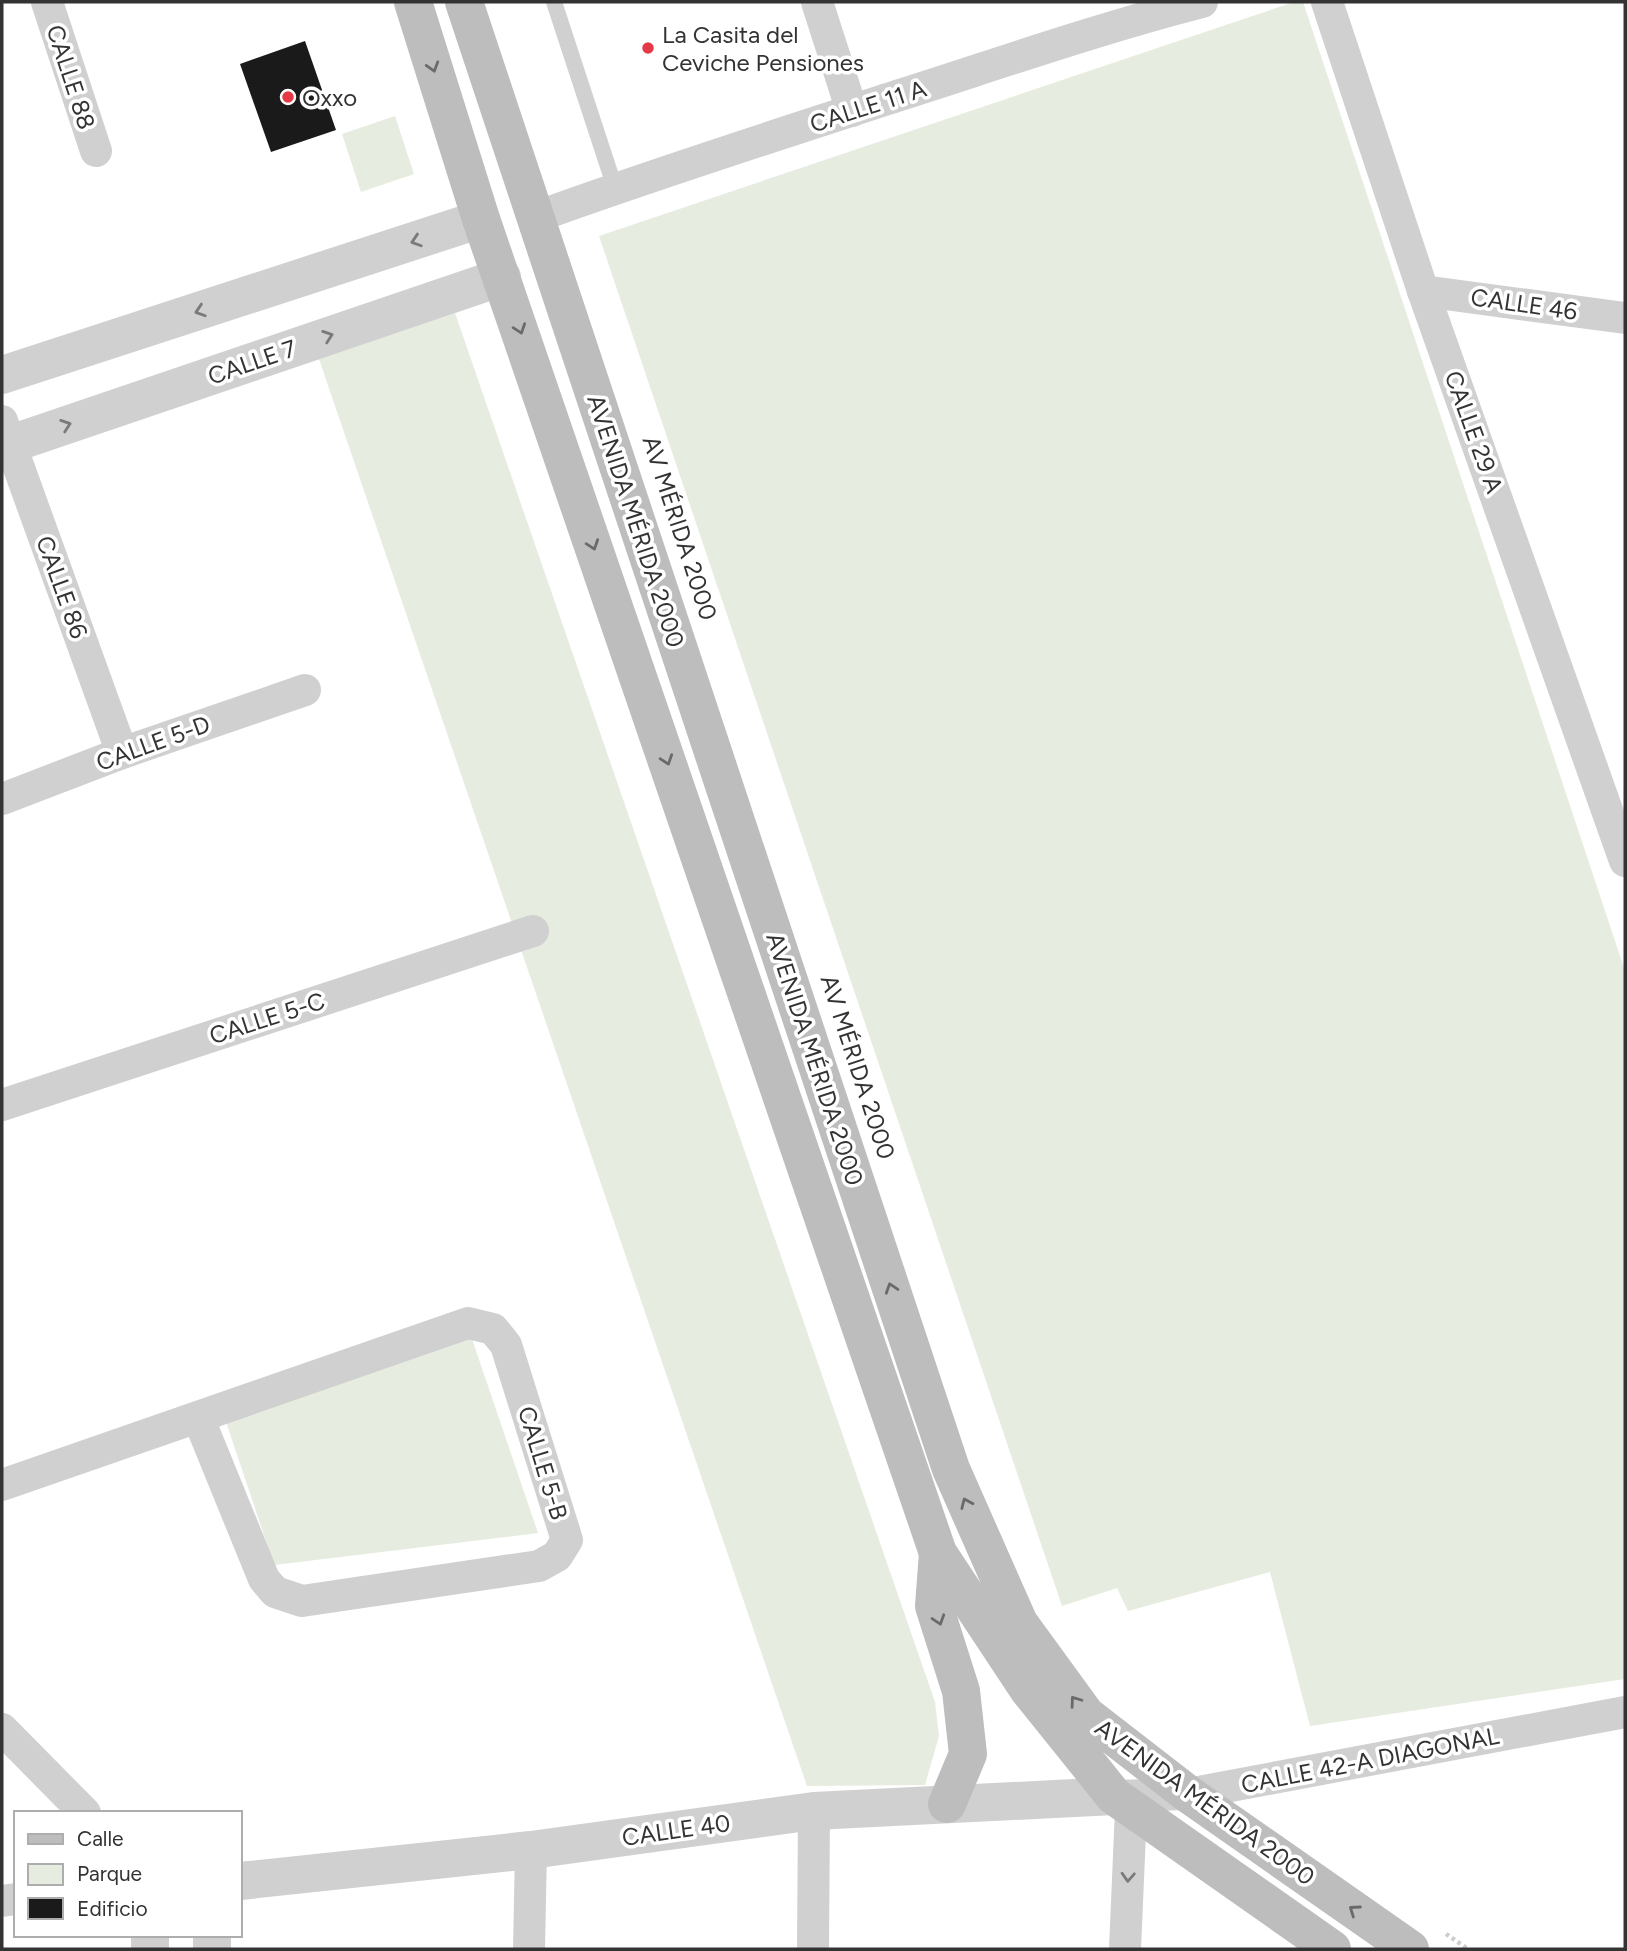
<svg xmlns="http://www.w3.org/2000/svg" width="1627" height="1951" font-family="Figtree,sans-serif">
  <rect width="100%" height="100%" fill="#fff"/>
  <g fill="#e6ecdf">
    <polygon points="1294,2 1303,2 1625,971 1625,1679 1310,1726 1270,1572 1128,1611 1117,1588 1062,1606 599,236"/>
    <polygon points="395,116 414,174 361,192 342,134"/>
    <polygon points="455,313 935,1702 939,1736 925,1785 807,1786 319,359"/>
    <polygon points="470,1333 538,1533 274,1565 224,1416"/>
  </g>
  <polygon fill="#1a1a1a" points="305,41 336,130 271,152 240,64"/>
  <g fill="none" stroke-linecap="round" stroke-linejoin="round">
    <polyline stroke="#cdcdcd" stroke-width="4.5" stroke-dasharray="3.5 3.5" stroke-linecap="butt" points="1446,1934 1468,1949"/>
    <polyline stroke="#d0d0d0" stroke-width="16" points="554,2 615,188"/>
    <g stroke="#d0d0d0" stroke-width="32">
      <polyline points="47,2 96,151"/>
      <polyline points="817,2 852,111"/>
      <polyline points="1327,2 1423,291 1625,861"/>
      <path d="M 536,217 C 657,173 780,134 903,94 C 1003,62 1101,28 1202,2"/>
      <polyline points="1423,291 1625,318"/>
      <polyline points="2,421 122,753"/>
      <polyline points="2,799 122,753 305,690"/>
      <polyline points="2,1105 533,931"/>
      <polyline points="2,1485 468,1323 493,1329 506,1345 567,1540 557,1556 539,1566 302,1601 275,1592 264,1579 198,1417"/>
      <polyline points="2,1729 85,1813"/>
      <polyline points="1114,1796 1188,1794 1625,1712"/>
      <polyline points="2,1901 16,1899"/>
      <polyline points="529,1949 531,1850"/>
      <polyline points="813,1949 814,1811"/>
      <polyline points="1125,1949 1131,1809"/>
    </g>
    <g stroke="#d0d0d0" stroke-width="38">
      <polyline points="2,375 481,219"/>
      <polyline points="2,447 502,277"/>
      <polyline points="240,1881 531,1850 814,1811 1114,1796"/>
      <polyline points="150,1949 150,1935"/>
      <polyline points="212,1949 212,1935"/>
    </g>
    <g stroke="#bdbdbd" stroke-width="38">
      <polyline points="413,2 481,219 938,1553 1028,1689 1114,1796 1332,1949"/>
      <polyline points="464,2 951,1469 1019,1623 1086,1715 1188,1794 1410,1949"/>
      <polyline points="938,1553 934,1606 961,1691 968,1754 947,1804"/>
    </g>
  </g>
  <defs><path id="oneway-chevron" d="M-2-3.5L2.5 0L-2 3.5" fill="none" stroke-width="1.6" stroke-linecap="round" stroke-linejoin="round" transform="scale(1.75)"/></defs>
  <g stroke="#6a6a6a">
    <use href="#oneway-chevron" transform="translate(433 67) rotate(73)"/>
    <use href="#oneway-chevron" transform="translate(520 329) rotate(71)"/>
    <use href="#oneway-chevron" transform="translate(593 545) rotate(71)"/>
    <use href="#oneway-chevron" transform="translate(667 760) rotate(71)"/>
    <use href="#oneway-chevron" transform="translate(891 1288) rotate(-108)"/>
    <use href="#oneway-chevron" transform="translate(966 1503) rotate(-114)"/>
    <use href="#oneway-chevron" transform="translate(939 1620) rotate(72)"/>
    <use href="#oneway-chevron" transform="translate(1075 1701) rotate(-126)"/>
    <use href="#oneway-chevron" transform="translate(1354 1910) rotate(-145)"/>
  </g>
  <g stroke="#7a7a7a">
    <use href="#oneway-chevron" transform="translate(416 241) rotate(162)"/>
    <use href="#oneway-chevron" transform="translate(200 311) rotate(162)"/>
    <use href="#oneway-chevron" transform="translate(328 336) rotate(-19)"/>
    <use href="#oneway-chevron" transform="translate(66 425) rotate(-19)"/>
    <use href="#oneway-chevron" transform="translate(1128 1877) rotate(93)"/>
  </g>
  <g fill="#e63946" stroke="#fff" stroke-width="2.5">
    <circle cx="648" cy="48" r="7"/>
    <circle cx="288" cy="97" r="7"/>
  </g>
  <g text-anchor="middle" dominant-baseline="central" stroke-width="7" stroke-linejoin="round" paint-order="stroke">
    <g font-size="24" fill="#333" stroke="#fff" text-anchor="start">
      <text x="662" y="34">La Casita del<tspan x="662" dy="28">Ceviche Pensiones</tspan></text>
      <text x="302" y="97">Oxxo</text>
    </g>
    <g font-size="24" fill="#333" stroke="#fff">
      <text transform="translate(71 77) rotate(72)">CALLE 88</text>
      <text transform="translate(868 106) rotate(-18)">CALLE 11 A</text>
      <text transform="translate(1524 304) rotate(8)">CALLE 46</text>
      <text transform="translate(252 362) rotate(-19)">CALLE 7</text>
      <text transform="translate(1474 432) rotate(70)">CALLE 29 A</text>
      <text transform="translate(636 521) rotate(72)">AVENIDA MÉRIDA 2000</text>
      <text transform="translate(680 528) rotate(72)">AV MÉRIDA 2000</text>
      <text transform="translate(62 587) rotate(70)">CALLE 86</text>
      <text transform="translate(153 743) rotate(-20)">CALLE 5-D</text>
      <text transform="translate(267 1018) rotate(-18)">CALLE 5-C</text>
      <text transform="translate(815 1059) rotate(72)">AVENIDA MÉRIDA 2000</text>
      <text transform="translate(858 1067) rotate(72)">AV MÉRIDA 2000</text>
      <text transform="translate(543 1463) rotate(73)">CALLE 5-B</text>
      <text transform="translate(1370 1760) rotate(-11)">CALLE 42-A DIAGONAL</text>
      <text transform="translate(1205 1802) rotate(36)">AVENIDA MÉRIDA 2000</text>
      <text transform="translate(676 1830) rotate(-8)">CALLE 40</text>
    </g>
  </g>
  <rect width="1627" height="1951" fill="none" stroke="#333333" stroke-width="7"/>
  <rect x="14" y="1811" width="228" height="126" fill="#ffffff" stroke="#adadad" stroke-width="2"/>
  <rect x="28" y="1834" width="35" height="10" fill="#bdbdbd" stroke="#adadad" stroke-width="2"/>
  <text x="77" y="1846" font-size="21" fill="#333333">Calle</text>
  <rect x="28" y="1864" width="35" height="21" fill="#e6ecdf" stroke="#adadad" stroke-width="2"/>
  <text x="77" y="1881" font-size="21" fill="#333333">Parque</text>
  <rect x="28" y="1898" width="35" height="21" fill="#1a1a1a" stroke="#adadad" stroke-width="2"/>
  <text x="77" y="1916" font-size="21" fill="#333333">Edificio</text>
</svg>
